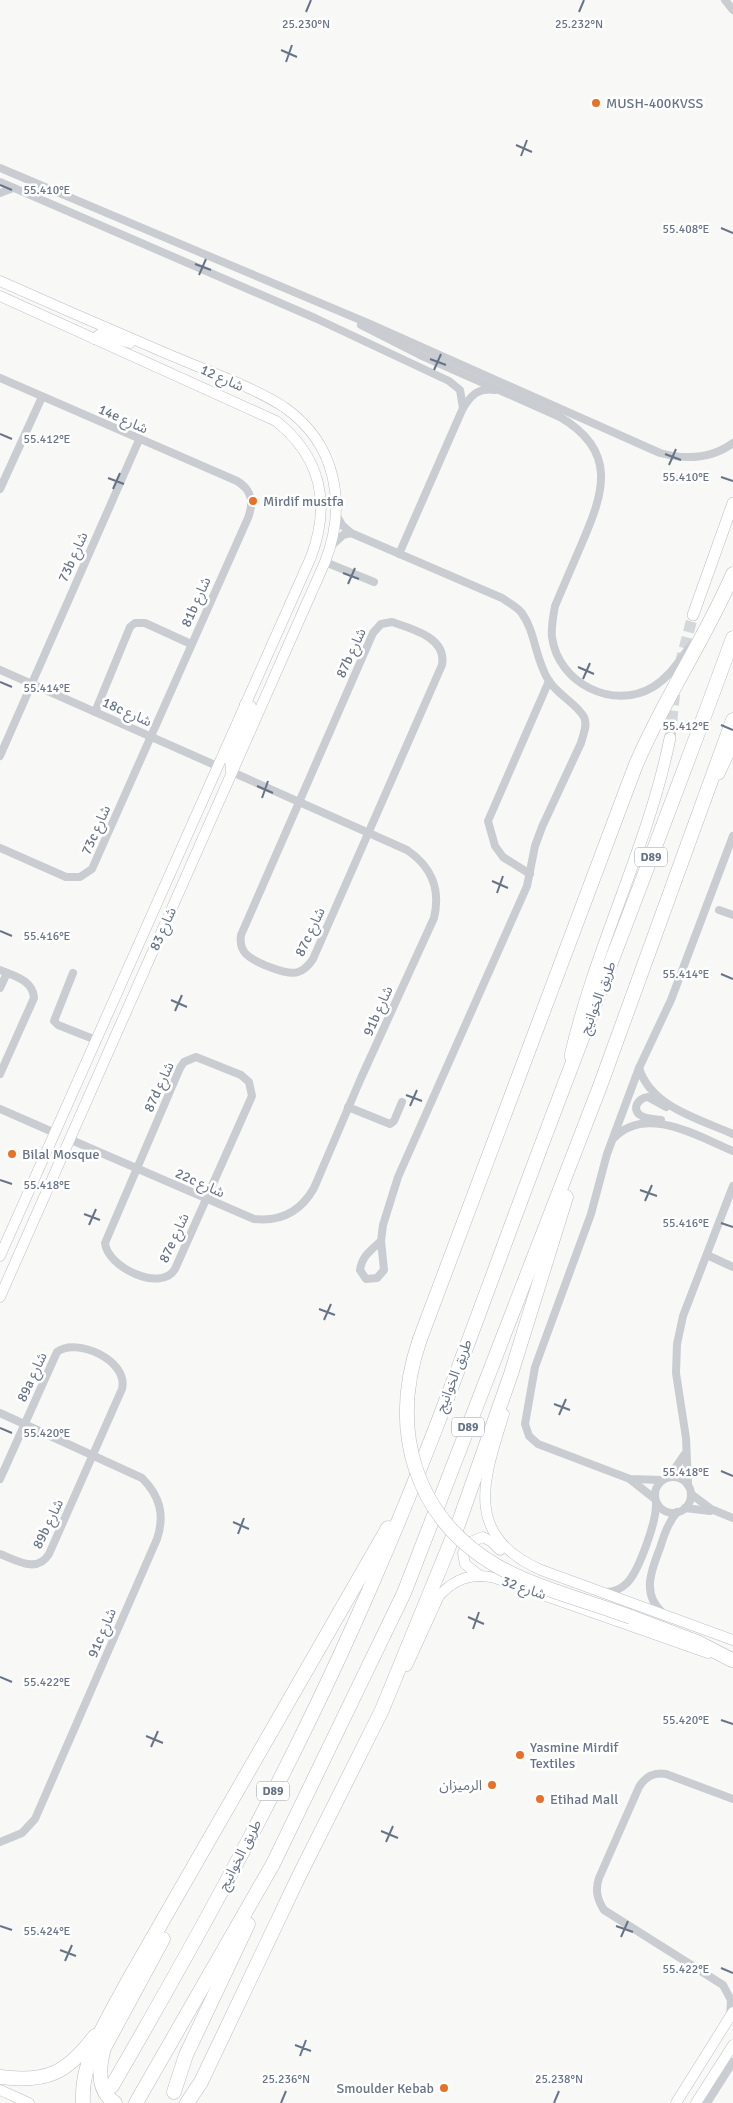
<svg xmlns="http://www.w3.org/2000/svg" width="733" height="2103" font-family="Signika,'Noto Sans Arabic',sans-serif">
  <rect width="100%" height="100%" fill="#f8f9f6"/>
  <g fill="none" stroke-linecap="round" stroke-linejoin="round">
    <g stroke="#d4d8da" stroke-width="11" stroke-dasharray="11 5.5" stroke-linecap="butt">
      <polyline points="680,664 693,615"/>
      <polyline points="670,738 675,690"/>
    </g>
    <defs>
      <g id="secondary">
        <path d="M 0,281 C 54,305 109,329 163,352 C 199,368 252,386 284,407 C 337,444 347,505 325,562 L 0,1297"/>
        <path d="M 0,296 L 276,421 C 321,457 331,504 311,557 L 0,1256"/>
        <polyline points="94,339 100,334 130,343"/>
        <polyline points="231,771 230,760 251,710 251,706 245,704"/>
        <path d="M 504,1414 C 484,1479 462,1535 541,1570 L 733,1640"/>
        <polyline points="480,1576 465,1564 463,1553 468,1543 483,1537 492,1542 500,1550"/>
        <path d="M 407,1666 L 439,1596 C 454,1579 472,1572 495,1578 L 708,1653"/>
        <polyline points="0,2090 29,2103"/>
        <polyline points="676,2103 733,2012"/>
        <polyline points="696,2103 733,2045"/>
      </g>
      <g id="primary">
        <polyline points="693,615 733,503"/>
        <polyline points="719,774 733,744"/>
        <path d="M 570,1056 C 595,947 648,847 670,738"/>
      </g>
      <g id="highway">
        <path d="M 420,1339 L 635,767 C 663,700 704,641 733,574"/>
        <polyline points="631,1617 697,1642 732,1660"/>
        <path d="M 0,2077 C 47,2083 67,2073 95,2036"/>
        <path d="M 112,2086 C 207,1922 299,1754 374,1579 C 433,1444 482,1303 534,1165 C 600,989 669,814 733,638"/>
        <polyline points="174,2092 186,2055 248,1924"/>
        <path d="M 83,2103 C 80,2060 109,2017 128,1981 L 388,1528"/>
        <path d="M 115,2103 C 96,2090 99,2066 104,2048 L 163,1939"/>
        <polyline points="136,2103 273,1864 404,1593 599,1089 733,720"/>
        <polyline points="187,2103 201,2082 299,1876 382,1710 459,1522 511,1374 566,1197"/>
      </g>
    </defs>
    <use href="#secondary" stroke="#bbbfc4" stroke-width="11"/>
    <use href="#primary" stroke="#babdc2" stroke-width="12"/>
    <use href="#highway" stroke="#b9bcc0" stroke-width="15"/>
    <g stroke="#c9ccd0" stroke-width="8">
      <polyline points="725,0 733,10"/>
      <path d="M 0,168 L 370,324 L 660,453 C 686,460 711,459 733,443"/>
      <polyline points="0,182 315,318 449,381 460,390 463,408"/>
      <polyline points="0,193 13,188"/>
      <path d="M 361,325 L 420,355 L 560,417 C 618,451 604,492 582,543 C 573,564 564,585 555,606 C 553,617 551,627 552,637 C 558,683 613,711 653,687 C 670,677 679,660 692,644"/>
      <path d="M 0,378 L 237,481 C 252,490 254,502 248,518 L 92,869 L 80,877 L 66,877 L 0,848"/>
      <polyline points="0,489 42,397"/>
      <path d="M 337,516 L 342,525 L 351,533 L 502,598 C 508,602 517,607 521,612 C 536,632 535,660 549,681 C 558,695 577,704 584,717 C 588,725 583,735 581,743 L 542,827 L 535,846 L 527,886 L 398,1177 L 383,1225 L 381,1241 L 384,1270 L 377,1278 L 366,1279 L 360,1270 C 362,1256 371,1250 381,1241"/>
      <polyline points="331,546 343,535 351,533"/>
      <path d="M 399,554 L 463,408 C 471,395 479,387 495,390"/>
      <polyline points="325,562 374,582"/>
      <path d="M 392,622 C 413,629 447,638 442,665 L 313,959 C 309,965 305,970 298,972 C 287,976 254,962 246,954 C 241,949 240,942 241,935 L 373,633 L 381,624 Z"/>
      <polyline points="0,670 217,766"/>
      <polyline points="95,712 130,627 135,623 145,623 191,644"/>
      <polyline points="0,756 139,440"/>
      <polyline points="530,874 503,857 495,846 488,821 549,681"/>
      <polyline points="719,910 733,915"/>
      <path d="M 0,970 C 14,976 33,980 34,998 L 0,1074"/>
      <polyline points="73,973 54,1021 58,1025 96,1040"/>
      <polyline points="0,988 7,973"/>
      <path d="M 196,1057 L 241,1075 L 249,1082 L 252,1096 L 175,1269 C 161,1293 107,1267 105,1243 L 180,1068 L 184,1062 Z"/>
      <path d="M 639,1068 C 651,1107 699,1119 733,1134"/>
      <polyline points="348,1107 390,1124 394,1121 402,1102"/>
      <polyline points="0,1109 55,1133"/>
      <path d="M 661,1120 C 655,1119 645,1119 640,1115 C 631,1108 639,1098 648,1097 L 666,1107"/>
      <path d="M 614,1138 C 646,1104 699,1137 733,1151"/>
      <path d="M 69,1139 L 254,1219 C 281,1222 301,1211 314,1188 L 361,1078 L 434,918 C 441,889 431,866 407,850 L 232,772"/>
      <polyline points="707,1255 733,1267"/>
      <path d="M 0,1413 L 142,1478 C 160,1496 165,1515 157,1539 L 35,1819 L 22,1833 L 0,1842"/>
      <circle cx="673" cy="1495" r="18"/>
      <polyline points="669,1477 684,1455"/>
      <path d="M 0,1479 L 57,1352 C 76,1337 129,1360 122,1389 L 49,1554 C 37,1574 16,1560 0,1554"/>
      <polyline points="631,1480 655,1499"/>
      <polyline points="662,1480 630,1479 538,1444 529,1436 525,1424 535,1367 591,1214 607,1154 639,1068 671,1000 733,836"/>
      <polyline points="688,1485 686,1438 676,1373 677,1344 683,1316 733,1186"/>
      <polyline points="691,1494 711,1509 733,1518"/>
      <polyline points="685,1508 710,1511"/>
      <path d="M 606,1592 C 614,1592 621,1589 627,1583 C 639,1571 657,1520 656,1503"/>
      <path d="M 664,1614 C 641,1595 651,1571 660,1548 C 664,1535 668,1523 677,1512"/>
      <path d="M 730,2017 L 731,2000 L 723,1985 L 604,1910 C 597,1899 595,1890 599,1878 L 639,1787 C 645,1777 654,1772 666,1774 L 733,1799"/>
      <polyline points="707,2103 733,2062"/>
    </g>
    <use href="#secondary" stroke="#fff" stroke-width="10"/>
    <use href="#primary" stroke="#fff" stroke-width="11"/>
    <use href="#highway" stroke="#fff" stroke-width="14"/>
    <defs>
      <path id="highway-bridge" d="M 420,1339 C 389,1428 413,1517 497,1566 C 533,1587 590,1602 631,1617"/>
    </defs>
    <use href="#highway-bridge" stroke="#b9bcc0" stroke-width="15" stroke-linecap="butt"/>
    <use href="#highway-bridge" stroke="#fff" stroke-width="14"/>
  </g>
  <path fill="none" stroke="#677488" stroke-width="2" d="M 306,12 L 311,0M 579,12 L 584,0M 281,50 L 297,57M 286,62 L 292,45M 516,145 L 532,152M 521,156 L 527,140M 0,185 L 12,190M 721,228 L 733,233M 195,264 L 211,270M 199,275 L 206,259M 430,359 L 446,365M 434,370 L 441,354M 0,434 L 12,439M 665,454 L 681,460M 669,465 L 676,449M 721,477 L 733,481M 108,478 L 124,484M 113,489 L 120,473M 343,573 L 359,579M 348,584 L 355,568M 578,667 L 594,674M 583,679 L 590,663M 0,682 L 12,687M 721,725 L 733,730M 257,786 L 273,793M 262,798 L 268,781M 492,881 L 508,888M 497,893 L 503,876M 0,931 L 12,936M 721,974 L 733,979M 171,1000 L 187,1007M 175,1011 L 182,995M 406,1095 L 422,1101M 410,1106 L 417,1090M 0,1180 L 12,1184M 640,1190 L 657,1196M 645,1201 L 652,1185M 84,1214 L 100,1220M 721,1223 L 733,1227M 89,1225 L 96,1209M 319,1309 L 335,1315M 324,1320 L 331,1304M 554,1404 L 570,1410M 559,1415 L 566,1399M 0,1428 L 12,1433M 721,1471 L 733,1476M 233,1522 L 249,1529M 238,1534 L 244,1518M 468,1617 L 484,1624M 473,1629 L 479,1612M 0,1677 L 12,1682M 721,1720 L 733,1724M 146,1736 L 163,1743M 151,1747 L 158,1731M 381,1831 L 398,1838M 386,1842 L 393,1826M 0,1926 L 12,1930M 616,1926 L 633,1932M 621,1937 L 628,1921M 60,1950 L 76,1956M 65,1961 L 72,1945M 721,1968 L 733,1973M 295,2045 L 311,2051M 300,2056 L 306,2040M 281,2103 L 286,2091M 554,2103 L 559,2091"/>
  <g fill="#e87128" stroke="#fff" stroke-width="2">
    <circle cx="596" cy="103" r="5"/>
    <circle cx="253" cy="501" r="5"/>
    <circle cx="12" cy="1154" r="5"/>
    <circle cx="520" cy="1755" r="5"/>
    <circle cx="492" cy="1785" r="5"/>
    <circle cx="540" cy="1799" r="5"/>
    <circle cx="444" cy="2088" r="5"/>
  </g>
  <g text-anchor="middle" dominant-baseline="central" stroke-width="5" stroke-linejoin="round" paint-order="stroke">
    <g fill="#fff" stroke="#959eac" stroke-width="1">
      <rect x="635" y="847.5" width="32" height="19" rx="4"/>
      <rect x="452" y="1417.5" width="32" height="19" rx="4"/>
      <rect x="257" y="1781.5" width="32" height="19" rx="4"/>
    </g>
    <g font-size="12" font-weight="bold" fill="#677488">
      <text x="651" y="857">D89</text>
      <text x="468" y="1427">D89</text>
      <text x="273" y="1791">D89</text>
    </g>
    <g font-size="14" fill="#677488" stroke="#fff" text-anchor="start">
      <text x="606" y="103">MUSH-400KVSS</text>
      <text x="263" y="501">Mirdif mustfa</text>
      <text x="22" y="1154">Bilal Mosque</text>
      <text x="530" y="1747">Yasmine Mirdif<tspan x="530" dy="16">Textiles</tspan></text>
      <text x="482" y="1785" text-anchor="end">الرميزان</text>
      <text x="550" y="1799">Etihad Mall</text>
      <text x="434" y="2088" text-anchor="end">Smoulder Kebab</text>
    </g>
    <g font-size="14" fill="#677488" stroke="#fff">
      <text transform="translate(222 378) rotate(24)">شارع 12</text>
      <text transform="translate(123 419) rotate(24)">14e شارع</text>
      <text transform="translate(73 557) rotate(-66)">73b شارع</text>
      <text transform="translate(196 602) rotate(-66)">81b شارع</text>
      <text transform="translate(351 653) rotate(-65)">87b شارع</text>
      <text transform="translate(127 712) rotate(24)">18c شارع</text>
      <text transform="translate(96 830) rotate(-66)">73c شارع</text>
      <text transform="translate(163 929) rotate(-66)">شارع 83</text>
      <text transform="translate(310 932) rotate(-65)">87c شارع</text>
      <text transform="translate(598 998) rotate(-69)">طريق الخوانيج</text>
      <text transform="translate(378 1011) rotate(-66)">91b شارع</text>
      <text transform="translate(159 1087) rotate(-65)">87d شارع</text>
      <text transform="translate(200 1183) rotate(24)">22c شارع</text>
      <text transform="translate(174 1238) rotate(-65)">87e شارع</text>
      <text transform="translate(454 1376) rotate(-69)">طريق الخوانيج</text>
      <text transform="translate(32 1377) rotate(-65)">89a شارع</text>
      <text transform="translate(48 1524) rotate(-64)">89b شارع</text>
      <text transform="translate(524 1588) rotate(19)">شارع 32</text>
      <text transform="translate(102 1633) rotate(-67)">91c شارع</text>
      <text transform="translate(240 1855) rotate(-63)">طريق الخوانيج</text>
    </g>
  </g>
  <g font-size="12" text-anchor="middle" fill="#677488" stroke="#fff" stroke-width="5" stroke-linejoin="round" paint-order="stroke">
    <text x="306" y="28">25.230°N</text>
    <text x="579" y="28">25.232°N</text>
    <text x="47" y="194">55.410°E</text>
    <text x="686" y="233">55.408°E</text>
    <text x="47" y="443">55.412°E</text>
    <text x="686" y="481">55.410°E</text>
    <text x="47" y="692">55.414°E</text>
    <text x="686" y="730">55.412°E</text>
    <text x="47" y="940">55.416°E</text>
    <text x="686" y="978">55.414°E</text>
    <text x="47" y="1189">55.418°E</text>
    <text x="686" y="1227">55.416°E</text>
    <text x="47" y="1437">55.420°E</text>
    <text x="686" y="1476">55.418°E</text>
    <text x="47" y="1686">55.422°E</text>
    <text x="686" y="1724">55.420°E</text>
    <text x="47" y="1935">55.424°E</text>
    <text x="686" y="1973">55.422°E</text>
    <text x="286" y="2083">25.236°N</text>
    <text x="559" y="2083">25.238°N</text>
  </g>
</svg>
